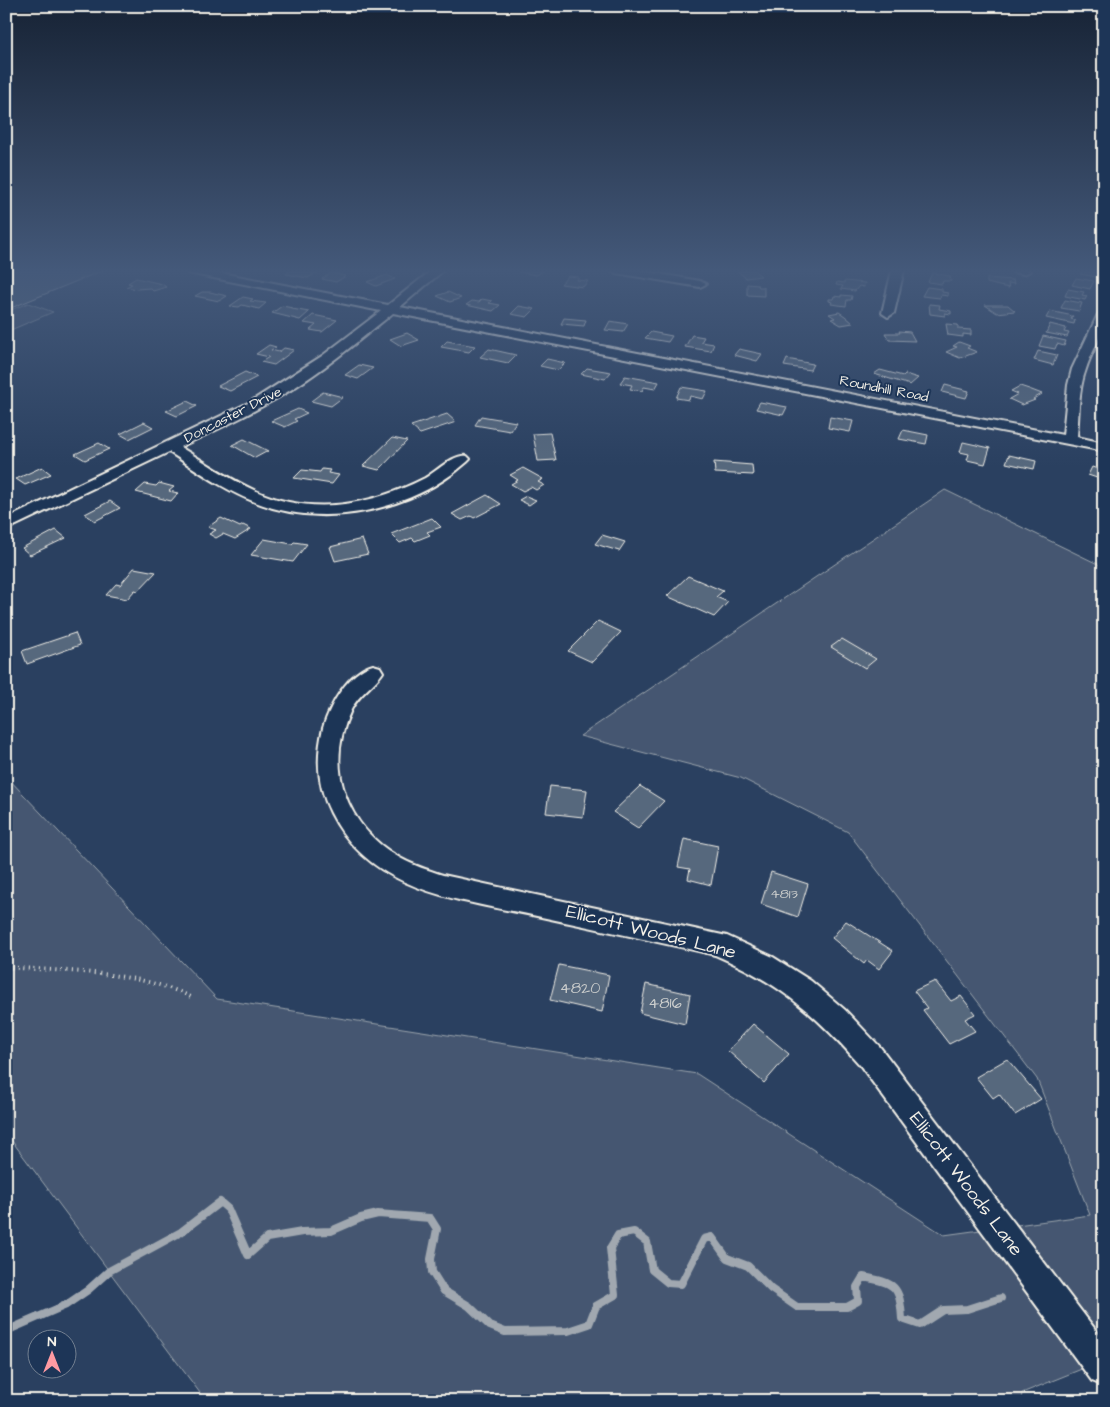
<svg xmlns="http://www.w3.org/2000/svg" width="1110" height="1407" font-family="'Architects Daughter',sans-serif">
  <rect width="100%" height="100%" fill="#2a4060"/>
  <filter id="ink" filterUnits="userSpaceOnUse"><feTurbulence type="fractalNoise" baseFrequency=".02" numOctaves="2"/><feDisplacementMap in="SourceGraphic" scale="10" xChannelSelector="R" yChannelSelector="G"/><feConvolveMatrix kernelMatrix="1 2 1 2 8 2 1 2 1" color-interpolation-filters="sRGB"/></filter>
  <g filter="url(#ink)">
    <g fill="#445771" stroke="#9ca4ac">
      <polygon points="28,303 53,312 6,332 6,312"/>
      <polygon points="945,490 1104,567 1104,923 1098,962 1104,972 1104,1360 1022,1393 1021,1401 206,1401 6,1133 6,776 217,999 697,1074 944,1235 1090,1215 1037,1079 848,832 741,778 580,736"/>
    </g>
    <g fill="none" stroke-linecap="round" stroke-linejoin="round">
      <path stroke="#a1a8b0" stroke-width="8" d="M 6,1331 L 66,1305 L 88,1290 L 109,1271 L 181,1232 L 220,1202 L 228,1209 L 248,1255 L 267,1238 L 302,1232 L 331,1231 L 361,1218 L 378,1214 L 430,1218 L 437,1229 L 431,1259 L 432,1272 L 444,1291 L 469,1306 L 490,1326 L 505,1332 L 568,1331 L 589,1324 L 596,1306 L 615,1295 L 610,1248 L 618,1235 L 634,1232 L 647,1242 L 652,1270 L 668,1283 L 681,1284 L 704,1239 L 712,1237 L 727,1258 L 748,1266 L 771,1289 L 797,1307 L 847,1307 L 858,1301 L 857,1287 L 863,1277 C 895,1283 900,1285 902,1319 L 920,1325 L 943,1310 L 967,1309 L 1001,1298"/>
    </g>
    <g fill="#56677d" stroke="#f4f1e8">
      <polygon points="6,270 104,270 6,310"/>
      <polygon points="291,270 310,272 319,271 308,278 286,274"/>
      <polygon points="521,270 544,270 537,275 518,272"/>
      <polygon points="754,270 761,276 746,278 737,271"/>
      <polygon points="1083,270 1100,270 1097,277 1080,274"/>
      <polygon points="331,273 346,276 336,282 322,279"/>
      <polygon points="932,273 950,276 951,281 943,281 942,284 928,282"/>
      <polygon points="387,275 395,279 376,286 367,282"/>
      <polygon points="568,276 579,277 577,280 588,281 583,287 561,284"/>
      <polygon points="136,278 162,284 166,287 153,291 150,288 137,289 126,287 132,284 128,283"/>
      <polygon points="987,278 1013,280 1014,284 1008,283 1009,288 999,286 987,283"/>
      <polygon points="1076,278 1094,281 1090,289 1072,285"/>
      <polygon points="845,281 865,283 864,287 859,286 855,291 841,289 843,286 836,285 837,282 844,283"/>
      <polygon points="747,284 758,285 759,287 764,287 764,296 747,295"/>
      <polygon points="927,287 942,289 942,292 948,293 948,296 941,295 940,298 922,296"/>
      <polygon points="1068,289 1084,292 1082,295 1087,296 1085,300 1065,296"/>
      <polygon points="202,292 210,292 227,296 219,301 195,296"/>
      <polygon points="448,292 461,298 450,302 437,296"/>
      <polygon points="841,295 852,296 851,300 847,300 846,306 831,304 832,302 829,301 829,299 833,299 834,296 841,297"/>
      <polygon points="243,297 253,299 250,301 266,303 259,309 242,305 239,307 230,306"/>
      <polygon points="482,299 492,301 489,303 500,305 493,311 466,305 472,301 479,302"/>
      <polygon points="1065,300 1082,303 1079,311 1061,308"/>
      <polygon points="929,304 940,305 939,309 951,311 951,314 945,313 945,316 930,314"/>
      <polygon points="985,305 1008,305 1015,311 997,313"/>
      <polygon points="282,306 293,308 292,309 309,312 300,320 272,313"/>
      <polygon points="519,306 535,309 527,317 511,314"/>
      <polygon points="1050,311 1073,316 1071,319 1075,320 1074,324 1046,318"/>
      <polygon points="839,312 845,316 853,323 841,325 831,319 835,318 829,314"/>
      <polygon points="313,315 337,320 322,332 310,330 316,325 304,323"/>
      <polygon points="564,318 586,320 584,326 561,324"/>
      <polygon points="610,321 628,324 623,332 605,330"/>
      <polygon points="946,324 958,325 958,329 971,330 971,335 963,334 963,337 948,335"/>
      <polygon points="1050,324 1066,328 1064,332 1069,333 1067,337 1046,333"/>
      <polygon points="899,331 910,332 915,341 889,340 885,333 900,333"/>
      <polygon points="651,332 672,336 668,342 645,338"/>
      <polygon points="407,333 419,340 401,346 390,339"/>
      <polygon points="692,335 704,337 701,342 714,344 711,351 685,347"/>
      <polygon points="1043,336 1066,341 1064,346 1057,344 1055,349 1039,346"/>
      <polygon points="447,341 475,346 469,352 441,347"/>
      <polygon points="959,342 970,346 967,348 977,352 960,358 946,352 957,347 953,346"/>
      <polygon points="269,345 276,347 271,350 279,352 284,348 294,350 274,365 261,362 269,357 256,354"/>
      <polygon points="489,349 516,355 508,363 480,357"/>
      <polygon points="739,349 762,354 757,361 734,355"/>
      <polygon points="1038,351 1057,355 1053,365 1034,360"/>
      <polygon points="547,359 565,363 558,370 540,366"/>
      <polygon points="787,359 813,364 810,370 784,366"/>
      <polygon points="359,365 373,368 358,379 345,375"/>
      <polygon points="587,368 611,372 605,379 581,374"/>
      <polygon points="880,370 903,376 905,374 918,378 910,385 874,374"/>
      <polygon points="245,372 257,377 230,391 218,386"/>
      <polygon points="625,376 659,382 655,389 644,387 642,391 630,389 632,385 620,383"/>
      <polygon points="945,385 969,391 966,398 942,392"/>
      <polygon points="1020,386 1029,389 1042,394 1033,399 1035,400 1022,405 1009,399 1018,394 1011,391"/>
      <polygon points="681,387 707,391 703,399 690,396 689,400 676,398"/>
      <polygon points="323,392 343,397 331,406 311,401"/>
      <polygon points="187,401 197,406 177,416 166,411"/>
      <polygon points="760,402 787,407 783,415 756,409"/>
      <polygon points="298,409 307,413 294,419 297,421 285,427 271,421"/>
      <polygon points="447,414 456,422 420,434 411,426"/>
      <polygon points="481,416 516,422 510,431 475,425"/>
      <polygon points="830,417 853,421 850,432 828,428"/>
      <polygon points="144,422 153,427 129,439 120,434"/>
      <polygon points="903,430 928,435 926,444 899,439"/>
      <polygon points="550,433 556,460 538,461 533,434"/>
      <polygon points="392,438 407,441 379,470 363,466"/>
      <polygon points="244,439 268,451 255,458 232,445"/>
      <polygon points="963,442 990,448 985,464 967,460 969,454 960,452"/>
      <polygon points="99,443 109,449 85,460 75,454"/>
      <polygon points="1009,455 1036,461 1034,469 1006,463"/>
      <polygon points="714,462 752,465 753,475 715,473"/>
      <polygon points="42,467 51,474 25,485 16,479"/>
      <polygon points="1092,467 1104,471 1104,483 1101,482 1103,480 1088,475"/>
      <polygon points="523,468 543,479 538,482 544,485 536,490 531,487 523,491 511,484 518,480 510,475"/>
      <polygon points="322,469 330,470 328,473 339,475 332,484 294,478 302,470 320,472"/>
      <polygon points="159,483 174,487 169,491 178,493 171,501 136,492 145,484 156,486"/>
      <polygon points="487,495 501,504 474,518 471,516 462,520 452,514"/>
      <polygon points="526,496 536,500 529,505 519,500"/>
      <polygon points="110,501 120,508 95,521 85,514"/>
      <polygon points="221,518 240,527 243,525 251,529 235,539 223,534 216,538 209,534 216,530 208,527"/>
      <polygon points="432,518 441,527 427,532 430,535 415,541 412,538 400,543 391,534"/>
      <polygon points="56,530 66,538 30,555 22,548"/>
      <polygon points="602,535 625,542 619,551 595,544"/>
      <polygon points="264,539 292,544 294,542 307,544 293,562 251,555"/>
      <polygon points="362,539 368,554 335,561 330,547"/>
      <polygon points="134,568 156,572 138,591 135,590 127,599 106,595 116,584 120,585"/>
      <polygon points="688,576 723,591 716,597 728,602 714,617 667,596"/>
      <polygon points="598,621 621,632 592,662 568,651"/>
      <polygon points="75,633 80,645 27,664 22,651"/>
      <polygon points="842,639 876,659 865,668 831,647"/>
      <polygon points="550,786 587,790 583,817 546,813"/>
      <polygon points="640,786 664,801 638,828 613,812"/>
      <polygon points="684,839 718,846 711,885 688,879 690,869 678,867"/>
      <polygon points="771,872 808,884 798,917 761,904"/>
      <polygon points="846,921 893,951 879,969 867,960 864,964 832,938"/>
      <polygon points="559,965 609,975 602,1012 550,1000"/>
      <polygon points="935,981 951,1001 961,996 975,1014 965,1019 975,1031 949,1044 923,1010 927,1008 914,991"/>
      <polygon points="646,984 690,994 685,1024 640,1013"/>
      <polygon points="753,1024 789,1054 764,1083 728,1051"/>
      <polygon points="1007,1059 1041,1099 1015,1115 999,1094 993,1098 976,1077"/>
    </g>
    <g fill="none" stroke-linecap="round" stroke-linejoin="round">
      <defs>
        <g id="minor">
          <path d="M 183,270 L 206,270 L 388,305 L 432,270 L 444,270 L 400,307 L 1063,435 L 1068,385 L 1072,369 L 1098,314 L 1104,310 C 1104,337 1094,345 1086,369 C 1078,390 1079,415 1077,437 L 1104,443 L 1104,451 L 393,313 C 351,347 308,383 259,408 C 234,422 207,434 180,447 C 205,462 229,479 256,491 C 312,517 372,505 425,478 C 437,471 455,453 467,456 L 470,459 L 467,462 C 412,511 324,530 255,502 C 224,490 197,470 169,452 L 6,530 L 6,519 L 250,402 L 322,356 L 381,311 L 188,273 Z"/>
          <polygon points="611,270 637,270 700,281 706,284 700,287 616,273"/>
          <polygon points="892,270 904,270 894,313 888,317 882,313"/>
          <polygon points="1012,270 1029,270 1030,271 1024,274 1013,272"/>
          <path d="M 373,665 L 380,667 L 383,672 C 374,686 358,694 351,710 C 324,768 346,827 400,858 C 414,866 428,870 443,875 L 727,936 L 773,957 L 811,981 L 845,1010 L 880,1047 L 1104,1341 L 1104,1386 L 1092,1381 L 860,1065 C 816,1014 778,982 715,955 C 659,942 602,930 546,918 C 465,900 372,895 331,813 C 317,786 316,757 323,728 C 330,705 348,672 373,665 Z"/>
        </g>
      </defs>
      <use href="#minor" stroke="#f4f1e8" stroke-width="4"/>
      <path stroke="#f4f1e8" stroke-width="4" stroke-dasharray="1 4.5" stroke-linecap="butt" d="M 6,967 C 68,972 134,970 191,997"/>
      <use href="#minor" fill="#1d3557" fill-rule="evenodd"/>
    </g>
  </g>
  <linearGradient id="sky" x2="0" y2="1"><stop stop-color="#172335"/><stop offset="0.58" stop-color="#44597a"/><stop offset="1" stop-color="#44597a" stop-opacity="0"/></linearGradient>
  <rect width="1110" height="467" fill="url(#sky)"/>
  <g text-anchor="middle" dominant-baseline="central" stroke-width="4" stroke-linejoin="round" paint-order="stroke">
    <g font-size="14" fill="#f4f1e8" stroke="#1d3557">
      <text transform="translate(884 389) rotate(11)">Roundhill Road</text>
      <text transform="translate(233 415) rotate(-27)">Doncaster Drive</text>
    </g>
    <g font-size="14" fill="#cccecd">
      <text x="784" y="894">4813</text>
    </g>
    <g font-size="16" fill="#cccecd">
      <text x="580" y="988">4820</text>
      <text x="665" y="1003">4816</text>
    </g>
    <g font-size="19" fill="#f4f1e8" stroke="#1d3557">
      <text transform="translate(651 932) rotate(14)">Ellicott Woods Lane</text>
      <text transform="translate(966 1184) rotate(53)">Ellicott Woods Lane</text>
    </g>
  </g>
  <rect width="1110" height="1407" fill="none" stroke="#1d3557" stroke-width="25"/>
  <rect x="12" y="12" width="1085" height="1382" fill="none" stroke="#f4f1e8" stroke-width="2" filter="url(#ink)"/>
  <g transform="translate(52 1354)"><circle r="24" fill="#1d3557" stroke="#738091"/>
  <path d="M0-4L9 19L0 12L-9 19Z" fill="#ff9aa2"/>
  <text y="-8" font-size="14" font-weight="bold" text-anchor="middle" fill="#f4f1e8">N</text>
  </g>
</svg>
